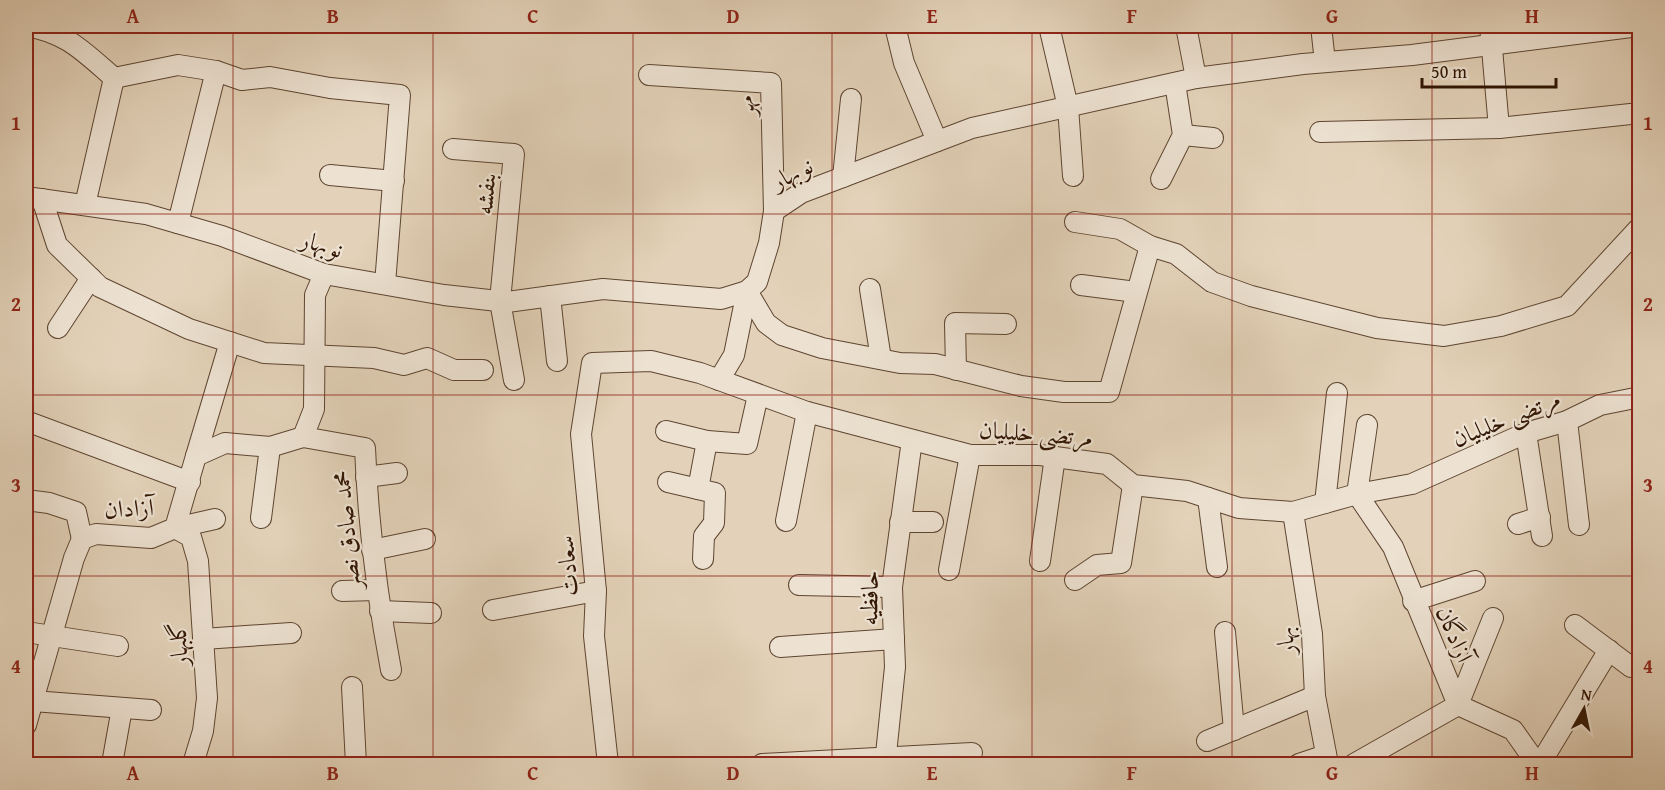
<svg xmlns="http://www.w3.org/2000/svg" width="1665" height="790" font-family="'Gentium Book Plus',Amiri,serif">
  <rect width="100%" height="100%" fill="#e3d2b9"/>
  <filter id="stains"><feTurbulence type="fractalNoise" baseFrequency=".00333" numOctaves="4"/><feColorMatrix values="0 0 0 0 .2 0 0 0 0 .09 0 0 0 0 .02 0 0 0 .5 -.17"/></filter>
  <radialGradient id="worn" r=".72"><stop offset=".6" stop-color="#630" stop-opacity="0"/><stop offset="1" stop-color="#630" stop-opacity=".3"/></radialGradient>
  <g fill="none" stroke-linecap="round" stroke-linejoin="round">
    <defs>
      <g id="street">
        <path d="M 26,26 C 66,32 84,52 114,78 L 178,65 L 216,71 L 242,80 L 270,77 L 330,88 L 400,95 L 385,284"/>
        <polyline points="895,26 904,63 937,141"/>
        <polyline points="1049,26 1068,107 1073,176"/>
        <polyline points="1186,26 1196,78"/>
        <polyline points="1321,26 1325,62"/>
        <polyline points="1490,26 1499,128"/>
        <polyline points="649,75 771,83 774,211"/>
        <polyline points="1320,132 1499,128 1640,113"/>
        <polyline points="1183,135 1213,138"/>
        <polyline points="453,149 514,154 500,301 514,380"/>
        <polyline points="330,175 394,181"/>
        <polyline points="843,177 851,99"/>
        <polyline points="1161,179 1183,135 1175,83"/>
        <polyline points="26,197 146,214 222,236 324,274 444,295 507,302 603,289 721,299 747,291 757,282 769,243 774,211 801,193 972,128 1196,78 1303,64 1412,55 1639,26"/>
        <polyline points="42,199 57,245 100,287 189,329 264,353 374,358 404,365 427,358 454,370 483,370"/>
        <polyline points="85,205 114,78"/>
        <polyline points="1075,222 1120,229 1150,246"/>
        <polyline points="178,223 216,71"/>
        <polyline points="1081,285 1136,292"/>
        <polyline points="870,289 881,359"/>
        <polyline points="747,291 766,323 782,335 822,348 900,363 935,364 1021,386 1064,392 1109,392 1150,246 1176,254 1212,282 1251,296 1377,328 1444,336 1501,326 1567,306 1640,227"/>
        <polyline points="550,296 557,361"/>
        <polyline points="58,328 91,278"/>
        <polyline points="956,370 955,323 1006,324"/>
        <polyline points="719,380 734,355 747,291"/>
        <polyline points="26,421 190,482"/>
        <polyline points="1567,421 1579,525"/>
        <polyline points="1367,425 1357,494 1393,547 1458,705 1513,730 1537,764"/>
        <polyline points="666,431 707,441"/>
        <polyline points="1526,433 1542,536"/>
        <path d="M 303,437 L 365,448 C 368,523 377,596 391,670"/>
        <polyline points="196,456 230,342"/>
        <polyline points="366,477 397,473"/>
        <polyline points="668,482 698,489"/>
        <polyline points="1208,498 1217,567"/>
        <polyline points="26,500 49,503 76,512 82,539"/>
        <polyline points="1325,503 1337,393"/>
        <polyline points="1293,512 1312,634 1315,696 1328,764"/>
        <polyline points="261,518 270,447"/>
        <polyline points="786,521 807,412"/>
        <polyline points="900,522 933,522"/>
        <polyline points="1518,524 1540,517"/>
        <polyline points="175,528 191,537 198,561 207,698 203,731 193,764"/>
        <polyline points="175,528 215,519"/>
        <polyline points="372,550 425,539"/>
        <polyline points="703,559 704,536 714,523 715,493 698,489 707,441 747,444 758,395"/>
        <polyline points="1040,561 1055,457"/>
        <polyline points="949,570 970,455"/>
        <polyline points="1075,580 1097,565 1121,563 1133,485"/>
        <polyline points="799,585 892,587"/>
        <polyline points="342,591 376,590"/>
        <polyline points="1413,601 1475,581"/>
        <polyline points="493,610 596,591"/>
        <polyline points="380,611 431,613"/>
        <polyline points="1575,625 1631,667"/>
        <polyline points="26,632 118,646"/>
        <polyline points="1225,632 1234,730"/>
        <polyline points="203,639 291,633"/>
        <polyline points="780,647 894,639"/>
        <polyline points="352,687 356,764"/>
        <polyline points="33,701 151,710"/>
        <polyline points="26,725 74,558 82,539 96,534 151,538 175,528 196,456 225,443 270,447 303,437 314,409 315,295 324,274"/>
        <polyline points="1207,741 1315,696"/>
        <polyline points="112,764 122,708"/>
        <polyline points="608,764 594,636 596,591 581,434 592,363 651,361 700,373 807,412 970,455 1040,455 1107,464 1133,485 1187,491 1239,508 1293,512 1357,494 1412,484 1526,433 1567,421 1600,405 1640,397"/>
        <polyline points="762,764 972,753"/>
        <polyline points="885,764 895,667 892,587 912,440"/>
        <polyline points="1299,764 1326,755"/>
        <polyline points="1354,764 1458,705 1493,618"/>
        <polyline points="1540,764 1609,650"/>
      </g>
    </defs>
    <use href="#street" stroke="#5e4531" stroke-width="22"/>
    <use href="#street" stroke="#ede2d2" stroke-width="20"/>
  </g>
  <path fill="none" stroke="#8f2418" stroke-width="1.5" stroke-opacity="0.55" d="M 233,26 L 233,764M 433,26 L 433,764M 633,26 L 633,764M 832,26 L 832,764M 1032,26 L 1032,764M 1232,26 L 1232,764M 1432,26 L 1432,764M 26,214 L 1640,214M 26,395 L 1640,395M 26,576 L 1640,576"/>
  <g text-anchor="middle" dominant-baseline="central" stroke-width="4.5" stroke-linejoin="round" paint-order="stroke">
    <g font-size="24" fill="#311604" stroke="#ede2d2">
      <text transform="translate(745 106) rotate(-93)">مهر</text>
      <text transform="translate(792 173) rotate(-27)">نوبهار</text>
      <text transform="translate(485 194) rotate(-85)">بنفشه</text>
      <text transform="translate(322 244) rotate(17)">نوبهار</text>
      <text transform="translate(1506 418) rotate(-22)">مرتضی خلیلیان</text>
      <text transform="translate(1036 433) rotate(4)">مرتضی خلیلیان</text>
      <text transform="translate(129 508) rotate(-3)">آزادان</text>
      <text transform="translate(346 530) rotate(-95)">محمد صادق نصر</text>
      <text transform="translate(567 566) rotate(-95)">سعادت</text>
      <text transform="translate(869 598) rotate(-89)">حافظیه</text>
      <text transform="translate(1455 634) rotate(67)">آزادگان</text>
      <text transform="translate(1285 641) rotate(-95)">بهار</text>
      <text transform="translate(178 644) rotate(-94)">گلبهار</text>
    </g>
  </g>
  <rect width="1665" height="790" fill="none" stroke="#e3d2b9" stroke-width="66"/>
  <g transform="translate(1584 709) rotate(9)" stroke="#ede2d2" stroke-width="4.5" paint-order="stroke">
  <path d="M0-4.5L10 22L0 15L-10 22Z" fill="#311604"/>
  <text y="-9" font-size="16" font-weight="bold" text-anchor="middle" fill="#311604">N</text>
  </g>
  <path d="M1422 78v9h134v-9" fill="none" stroke="#311604" stroke-width="3"/>
  <text x="1431" y="78" font-size="18" fill="#311604" stroke="#ede2d2" stroke-width="4.5" paint-order="stroke">50 m</text>
  <rect x="33" y="33" width="1599" height="724" fill="none" stroke="#8f2418" stroke-width="2"/>
  <g font-size="20" text-anchor="middle" font-weight="bold" fill="#8f2418">
    <text x="133" y="23">A</text>
    <text x="333" y="23">B</text>
    <text x="533" y="23">C</text>
    <text x="733" y="23">D</text>
    <text x="932" y="23">E</text>
    <text x="1132" y="23">F</text>
    <text x="1332" y="23">G</text>
    <text x="1532" y="23">H</text>
    <text x="16" y="130">1</text>
    <text x="1648" y="130">1</text>
    <text x="16" y="311">2</text>
    <text x="1648" y="311">2</text>
    <text x="16" y="492">3</text>
    <text x="1648" y="492">3</text>
    <text x="16" y="673">4</text>
    <text x="1648" y="673">4</text>
    <text x="133" y="780">A</text>
    <text x="333" y="780">B</text>
    <text x="533" y="780">C</text>
    <text x="733" y="780">D</text>
    <text x="932" y="780">E</text>
    <text x="1132" y="780">F</text>
    <text x="1332" y="780">G</text>
    <text x="1532" y="780">H</text>
  </g>
  <rect width="100%" height="100%" filter="url(#stains)"/>
  <rect width="100%" height="100%" fill="url(#worn)"/>
</svg>
